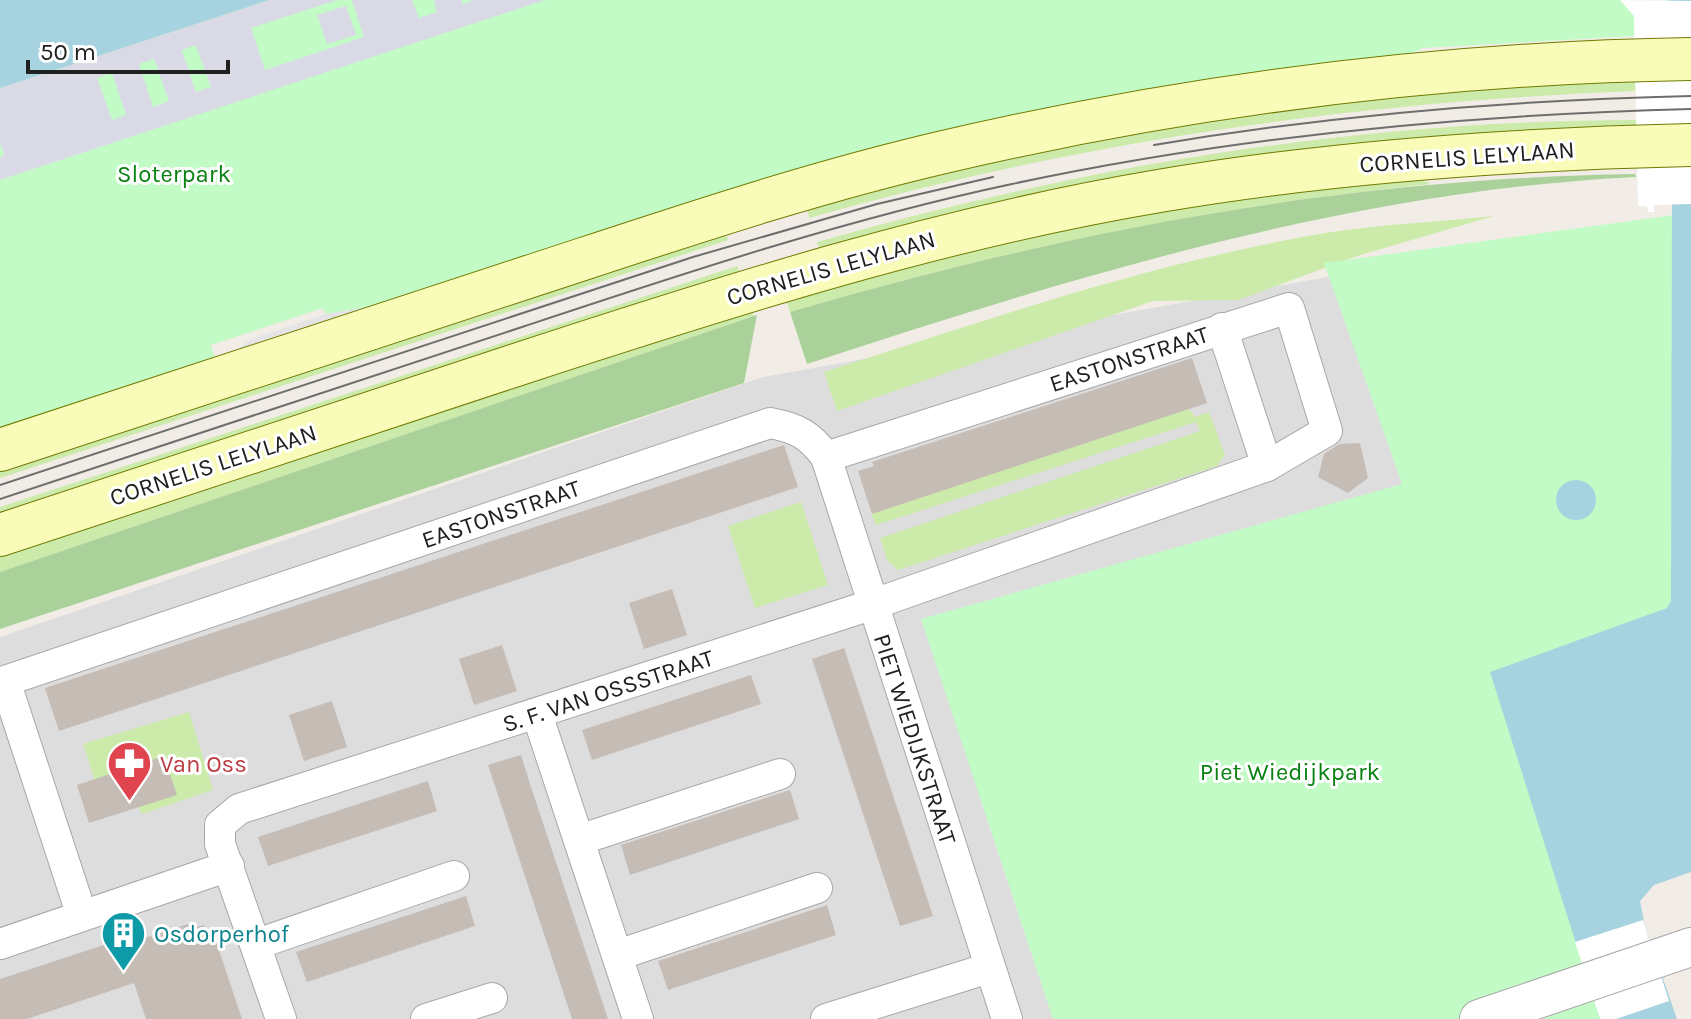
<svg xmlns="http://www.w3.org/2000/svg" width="1691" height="1019" font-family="Karla,sans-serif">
  <rect width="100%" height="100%" fill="#f1ede6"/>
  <polygon fill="#dedddd" points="1384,267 1433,477 1179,1019 0,1019 0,637 763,377"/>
  <g fill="#ccebab">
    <path d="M 1635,79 L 1636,91 C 1355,102 1080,141 809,218 L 806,204 L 934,170 L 1320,100 Z"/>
    <path d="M 1636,120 L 1636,131 L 821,253 L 817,242 C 1083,166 1360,120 1636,120 Z"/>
    <path d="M 1410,175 L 1431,184 C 1212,206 1001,250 790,312 L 784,294 L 1077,221 Z"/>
    <path d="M 1494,216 L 1357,256 L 1238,300 L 1153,301 L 837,411 L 824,372 C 989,319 1154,262 1325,233 C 1381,224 1438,222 1494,216 Z"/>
    <polygon points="724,228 728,240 0,478 0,465"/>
    <polygon points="737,266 741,277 0,519 0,507"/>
    <polygon points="750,305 754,316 0,572 0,549"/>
    <polygon points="1188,408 1195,417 1209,412 1225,455 1217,466 898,570 887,560 880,538 1200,431 1196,422 876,525 871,513"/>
    <polygon points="801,502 828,585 755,608 728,526"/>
    <polygon points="189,712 213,790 142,814 138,806 96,784 83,744"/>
  </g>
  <g fill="#abd19a">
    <path d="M 1635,174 L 1636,177 C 1351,191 1076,276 807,364 L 790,312 C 1066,231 1347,178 1635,174 Z"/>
    <polygon points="757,315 744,383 0,629 0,572"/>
  </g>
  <g fill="#c3fbc6">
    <polygon points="0,0 1678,0 1634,1 1634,36 1423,48 1395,61 398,302 326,314 323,308 211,345 216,362 0,433"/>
    <polygon points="1674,215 1676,631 1616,1019 1053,1019 921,619 1402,484 1324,263"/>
  </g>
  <polygon fill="#e4e4e4" points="398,302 225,359 251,339 326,314"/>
  <g fill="#dadae6" fill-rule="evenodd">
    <path d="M 269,0 L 337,0 L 251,28 L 265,70 L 364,37 L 352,0 L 412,0 L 419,18 L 437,12 L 434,0 L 461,0 L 463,4 L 474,0 L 545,0 L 0,180 L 0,157 L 4,155 L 0,143 L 0,88 ZM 196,45 L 211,87 L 196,92 L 182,50 ZM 154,59 L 169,101 L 153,107 L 139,64 ZM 112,73 L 126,115 L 112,120 L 97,78 Z"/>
    <polygon points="346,6 356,35 327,44 317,15"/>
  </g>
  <g fill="#a6d3df">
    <polygon points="0,0 269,0 0,88"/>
    <polygon points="1668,0 1691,0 1691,872 1654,885 1640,901 1645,926 1677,1019 1600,1019 1490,672 1667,608 1671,601 1672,188"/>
    <circle cx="1576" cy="500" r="20"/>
  </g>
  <g fill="#fff">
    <polygon points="1620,0 1691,1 1691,204 1654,205 1654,212 1648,212 1647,206 1638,206 1634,16"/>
    <polygon points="1643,920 1669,1001 1616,1019 1600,1019 1575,942"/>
  </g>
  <g fill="#c5bcb5">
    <polygon points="1192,358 1207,403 872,514 858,471 874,466 872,462"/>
    <polygon points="1360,443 1368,478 1348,493 1318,477 1324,454 1339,444"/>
    <polygon points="784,445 798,487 59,731 45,688"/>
    <polygon points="672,589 687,635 644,649 629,603"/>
    <polygon points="502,645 517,691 474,705 459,659"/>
    <polygon points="844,648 933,916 900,926 812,659"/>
    <polygon points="751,675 761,704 592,760 582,730"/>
    <polygon points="332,701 347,747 304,761 289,715"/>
    <polygon points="521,755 533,793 608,1019 572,1019 512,837 488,765"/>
    <polygon points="164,756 177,795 89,823 77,785"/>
    <polygon points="428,781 437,811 268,866 258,837"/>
    <polygon points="790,790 799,819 630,875 621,845"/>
    <polygon points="466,896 475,926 307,982 296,952"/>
    <polygon points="827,905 836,935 668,990 658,961"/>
    <polygon points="188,924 190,929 204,925 206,931 212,929 242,1019 146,1019 134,983 27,1019 0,1019 0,979 122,939 124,942 139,940"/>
  </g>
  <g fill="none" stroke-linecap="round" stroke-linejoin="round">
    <defs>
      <g id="minor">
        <polyline points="1222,328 1267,466"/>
        <polyline points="826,457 1007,1019"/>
        <polyline points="537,714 638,1019"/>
        <polyline points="579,840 780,774"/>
        <path d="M 82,916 L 5,681 L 770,423 C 797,428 810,435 826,457 L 1289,308 L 1327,431 L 1267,466 L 871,605 L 239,809 L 220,825 L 220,844 L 281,1019"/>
        <polyline points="0,944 229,866"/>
        <polyline points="257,944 454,876"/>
        <polyline points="618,955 817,888"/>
        <polyline points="426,1019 492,998"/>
        <polyline points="826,1019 989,968"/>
      </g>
      <polyline id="tertiary" points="1479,1019 1691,947"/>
      <g id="secondary">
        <path d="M 0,450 C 175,392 350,335 525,278 C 663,233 802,185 944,152 C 1188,95 1441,63 1691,59"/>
        <path d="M 0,535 C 172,478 344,421 516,365 C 727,296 939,228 1159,191 C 1335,161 1513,149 1691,145"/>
      </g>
    </defs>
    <use href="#minor" stroke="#a7a7a7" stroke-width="32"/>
    <use href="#tertiary" stroke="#a7a7a7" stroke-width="40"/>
    <use href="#secondary" stroke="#707b02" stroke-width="44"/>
    <use href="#minor" stroke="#fff" stroke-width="30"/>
    <use href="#tertiary" stroke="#fff" stroke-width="38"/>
    <use href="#secondary" stroke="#f9fbb9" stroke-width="42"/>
    <g stroke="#6e6e6e" stroke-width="2">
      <path d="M 1154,145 C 1332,115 1510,100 1691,96"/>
      <polyline points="0,485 693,257 877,204 993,177"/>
      <path d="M 0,499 C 175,441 350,384 525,326 C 685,273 847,219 1012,184 C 1236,136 1462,115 1691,109"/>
    </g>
  </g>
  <defs>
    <symbol id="pharmacy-pin" viewBox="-11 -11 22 30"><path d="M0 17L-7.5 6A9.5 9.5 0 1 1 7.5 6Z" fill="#e0444e" stroke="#fff"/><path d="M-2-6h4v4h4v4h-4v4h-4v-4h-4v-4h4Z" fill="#fff"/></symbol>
    <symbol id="building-pin" viewBox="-11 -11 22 30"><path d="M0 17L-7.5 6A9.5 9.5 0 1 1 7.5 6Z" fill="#0f9aa8" stroke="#fff"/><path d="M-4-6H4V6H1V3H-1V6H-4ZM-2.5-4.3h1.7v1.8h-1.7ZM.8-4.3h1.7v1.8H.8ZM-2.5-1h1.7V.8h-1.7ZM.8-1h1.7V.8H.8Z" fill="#fff"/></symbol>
  </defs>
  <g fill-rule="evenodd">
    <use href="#pharmacy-pin" x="104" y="738" width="51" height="69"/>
    <use href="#building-pin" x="98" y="908" width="51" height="69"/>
  </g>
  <g text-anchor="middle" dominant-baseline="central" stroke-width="6" stroke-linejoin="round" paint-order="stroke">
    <g font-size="24" fill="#202020" stroke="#fff">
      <text transform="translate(1467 157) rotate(-4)">CORNELIS LELYLAAN</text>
      <text transform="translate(831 268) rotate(-16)">CORNELIS LELYLAAN</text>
      <text transform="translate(1129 359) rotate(-18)">EASTONSTRAAT</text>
      <text transform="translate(213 465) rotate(-18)">CORNELIS LELYLAAN</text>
      <text transform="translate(501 514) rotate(-19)">EASTONSTRAAT</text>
      <text transform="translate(608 691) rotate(-18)">S. F. VAN OSSSTRAAT</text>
      <text transform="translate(915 739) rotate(72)">PIET WIEDIJKSTRAAT</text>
    </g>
    <g font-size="24" fill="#098211" stroke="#fff">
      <text x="174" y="174">Sloterpark</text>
      <text x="1290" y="772">Piet Wiedijkpark</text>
    </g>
    <g font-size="24" fill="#be3a42" stroke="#fff" text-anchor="start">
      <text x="160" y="764">Van Oss</text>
    </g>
    <g font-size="24" fill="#0d838f" stroke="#fff" text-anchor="start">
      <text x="154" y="934">Osdorperhof</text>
    </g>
  </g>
  <path d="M28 60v12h200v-12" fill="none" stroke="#202020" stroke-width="4"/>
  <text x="40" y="60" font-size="24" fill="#202020" stroke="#ffffff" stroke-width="6" paint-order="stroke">50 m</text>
</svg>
